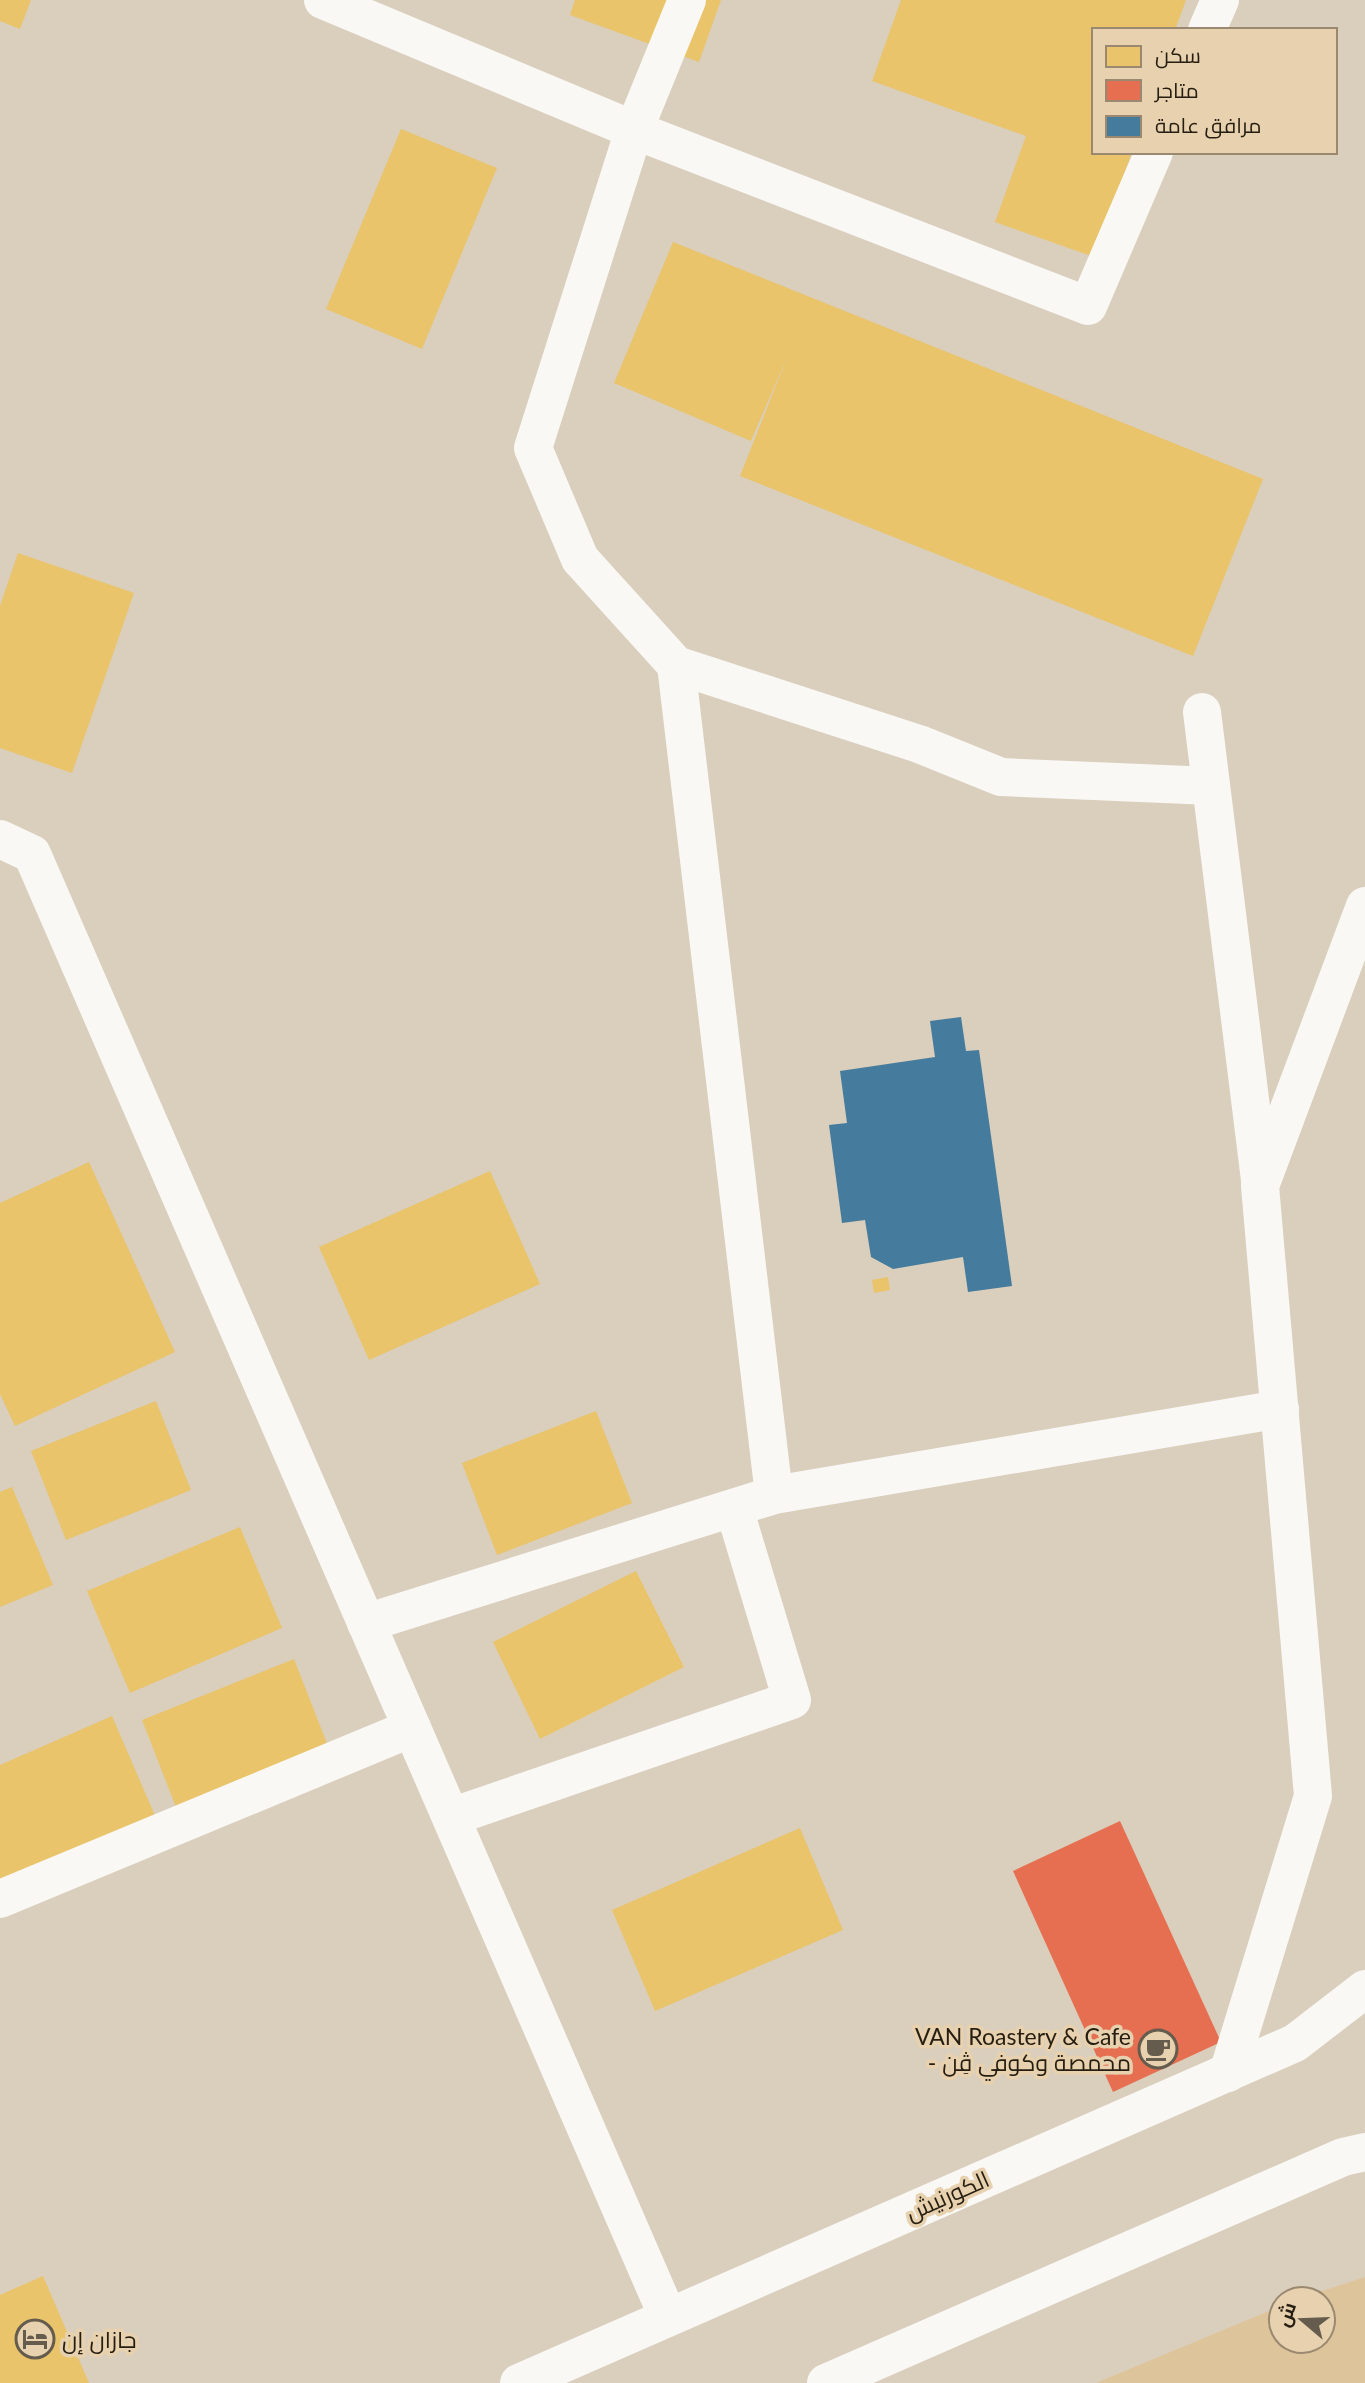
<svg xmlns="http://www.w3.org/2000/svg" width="1365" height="2383" font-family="Lato,Cairo,sans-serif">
  <rect width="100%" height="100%" fill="#dacebc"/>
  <polygon fill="#dec49a" points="1365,2277 1365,2383 1096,2383 1281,2306 1281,2341 1323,2341 1323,2299 1298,2299"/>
  <g fill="#e9c46a">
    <polygon points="0,0 31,0 20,29 0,21"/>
    <polygon points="575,0 721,0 699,62 570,15"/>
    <polygon points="901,0 1186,0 1175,30 1094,30 1094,152 1132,152 1094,257 995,222 1026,136 872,81"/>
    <polygon points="401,129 497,168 422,349 326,309"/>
    <polygon points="673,242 1263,479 1193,656 740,476 788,355 751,441 614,383"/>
    <polygon points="18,553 134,593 72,773 0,748 0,606"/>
    <polygon points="89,1162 175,1352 15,1426 0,1394 0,1203"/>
    <polygon points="490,1171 540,1284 369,1360 319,1247"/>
    <polygon points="888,1277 890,1290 874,1293 872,1280"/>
    <polygon points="156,1401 191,1490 66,1540 31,1451"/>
    <polygon points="596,1411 632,1503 497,1555 462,1463"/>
    <polygon points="12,1487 53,1585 0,1607 0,1492"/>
    <polygon points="240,1527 282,1628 130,1693 87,1591"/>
    <polygon points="636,1571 684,1667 540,1739 493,1642"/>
    <polygon points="294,1659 328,1746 176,1807 142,1720"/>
    <polygon points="112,1716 156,1818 0,1887 0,1765"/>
    <polygon points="800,1828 843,1930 655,2011 612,1910"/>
    <polygon points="43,2276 89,2383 0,2383 0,2295"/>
  </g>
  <polygon fill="#e76f51" points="1120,1821 1221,2042 1113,2092 1013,1871"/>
  <polygon fill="#457b9d" points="961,1017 966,1051 979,1050 1012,1286 968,1292 963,1257 893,1269 871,1257 865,1220 842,1223 829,1125 847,1123 840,1071 935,1057 930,1021"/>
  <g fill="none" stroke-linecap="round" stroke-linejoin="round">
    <g stroke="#f9f8f5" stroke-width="38">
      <polyline points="323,0 634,130 533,448 580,559 676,665 919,744 1001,777 1211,786"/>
      <polyline points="687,0 634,130 1088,306 1154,152"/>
      <polyline points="1207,30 1220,0"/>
      <polyline points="676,665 774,1495"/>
      <polyline points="1202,712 1260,1180"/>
      <polyline points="0,839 32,854 668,2317"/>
      <polyline points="366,1623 774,1495 1280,1409"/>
      <polyline points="451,1817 792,1700 734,1508"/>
      <polyline points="0,1899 412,1728"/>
      <polyline points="1228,2073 1313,1796 1260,1186 1365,906"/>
    </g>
    <g stroke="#f9f8f5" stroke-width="38">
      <polyline points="519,2383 1295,2043 1365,1989"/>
      <polyline points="826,2383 1343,2157 1365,2152"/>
    </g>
  </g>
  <defs>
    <symbol id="cafe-ring" viewBox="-11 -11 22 22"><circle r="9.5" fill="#e7d1af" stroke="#655c4d" stroke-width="1.5"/><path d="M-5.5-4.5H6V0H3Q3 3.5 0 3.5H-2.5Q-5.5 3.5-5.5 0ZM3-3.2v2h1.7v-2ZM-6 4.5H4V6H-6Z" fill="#655c4d"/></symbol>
    <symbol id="hotel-ring" viewBox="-11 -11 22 22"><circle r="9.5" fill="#e7d1af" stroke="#655c4d" stroke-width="1.5"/><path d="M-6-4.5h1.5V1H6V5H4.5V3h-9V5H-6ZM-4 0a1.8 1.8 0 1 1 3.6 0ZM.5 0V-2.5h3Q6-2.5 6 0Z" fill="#655c4d"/></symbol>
  </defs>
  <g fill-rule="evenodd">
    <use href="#cafe-ring" x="1136" y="2027" width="44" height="44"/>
    <use href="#hotel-ring" x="13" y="2317" width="44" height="44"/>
  </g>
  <g text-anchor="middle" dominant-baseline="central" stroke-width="7" stroke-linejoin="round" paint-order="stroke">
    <g font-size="23" fill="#261e11" stroke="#e7d1af" text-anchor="end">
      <text x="1131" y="2036">VAN Roastery &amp; Cafe<tspan x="1131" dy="26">- محمصة وكوفي ڤِن</tspan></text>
      <text x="62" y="2339" text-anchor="start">جازان إن</text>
    </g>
    <g font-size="23" fill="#261e11" stroke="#e7d1af">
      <text transform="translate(947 2195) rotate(-24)">الكورنيش</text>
    </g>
  </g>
  <rect x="1092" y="28" width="245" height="126" fill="#e7d1af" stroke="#9a8970" stroke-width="2"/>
  <rect x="1106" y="46" width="35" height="21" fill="#e9c46a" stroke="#9a8970" stroke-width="2"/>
  <text x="1155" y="63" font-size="21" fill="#261e11">سكن</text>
  <rect x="1106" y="80" width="35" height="21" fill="#e76f51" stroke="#9a8970" stroke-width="2"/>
  <text x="1155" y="98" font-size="21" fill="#261e11">متاجر</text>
  <rect x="1106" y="116" width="35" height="21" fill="#457b9d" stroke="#9a8970" stroke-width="2"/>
  <text x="1155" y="133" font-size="21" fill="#261e11">مرافق عامة</text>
  <g transform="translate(1302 2320) rotate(289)"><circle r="33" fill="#e7d1af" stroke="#9a8970" stroke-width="2"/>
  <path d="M0-5L12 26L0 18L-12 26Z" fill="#655c4d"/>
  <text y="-10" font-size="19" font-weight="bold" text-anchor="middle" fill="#261e11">ش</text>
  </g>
</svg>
